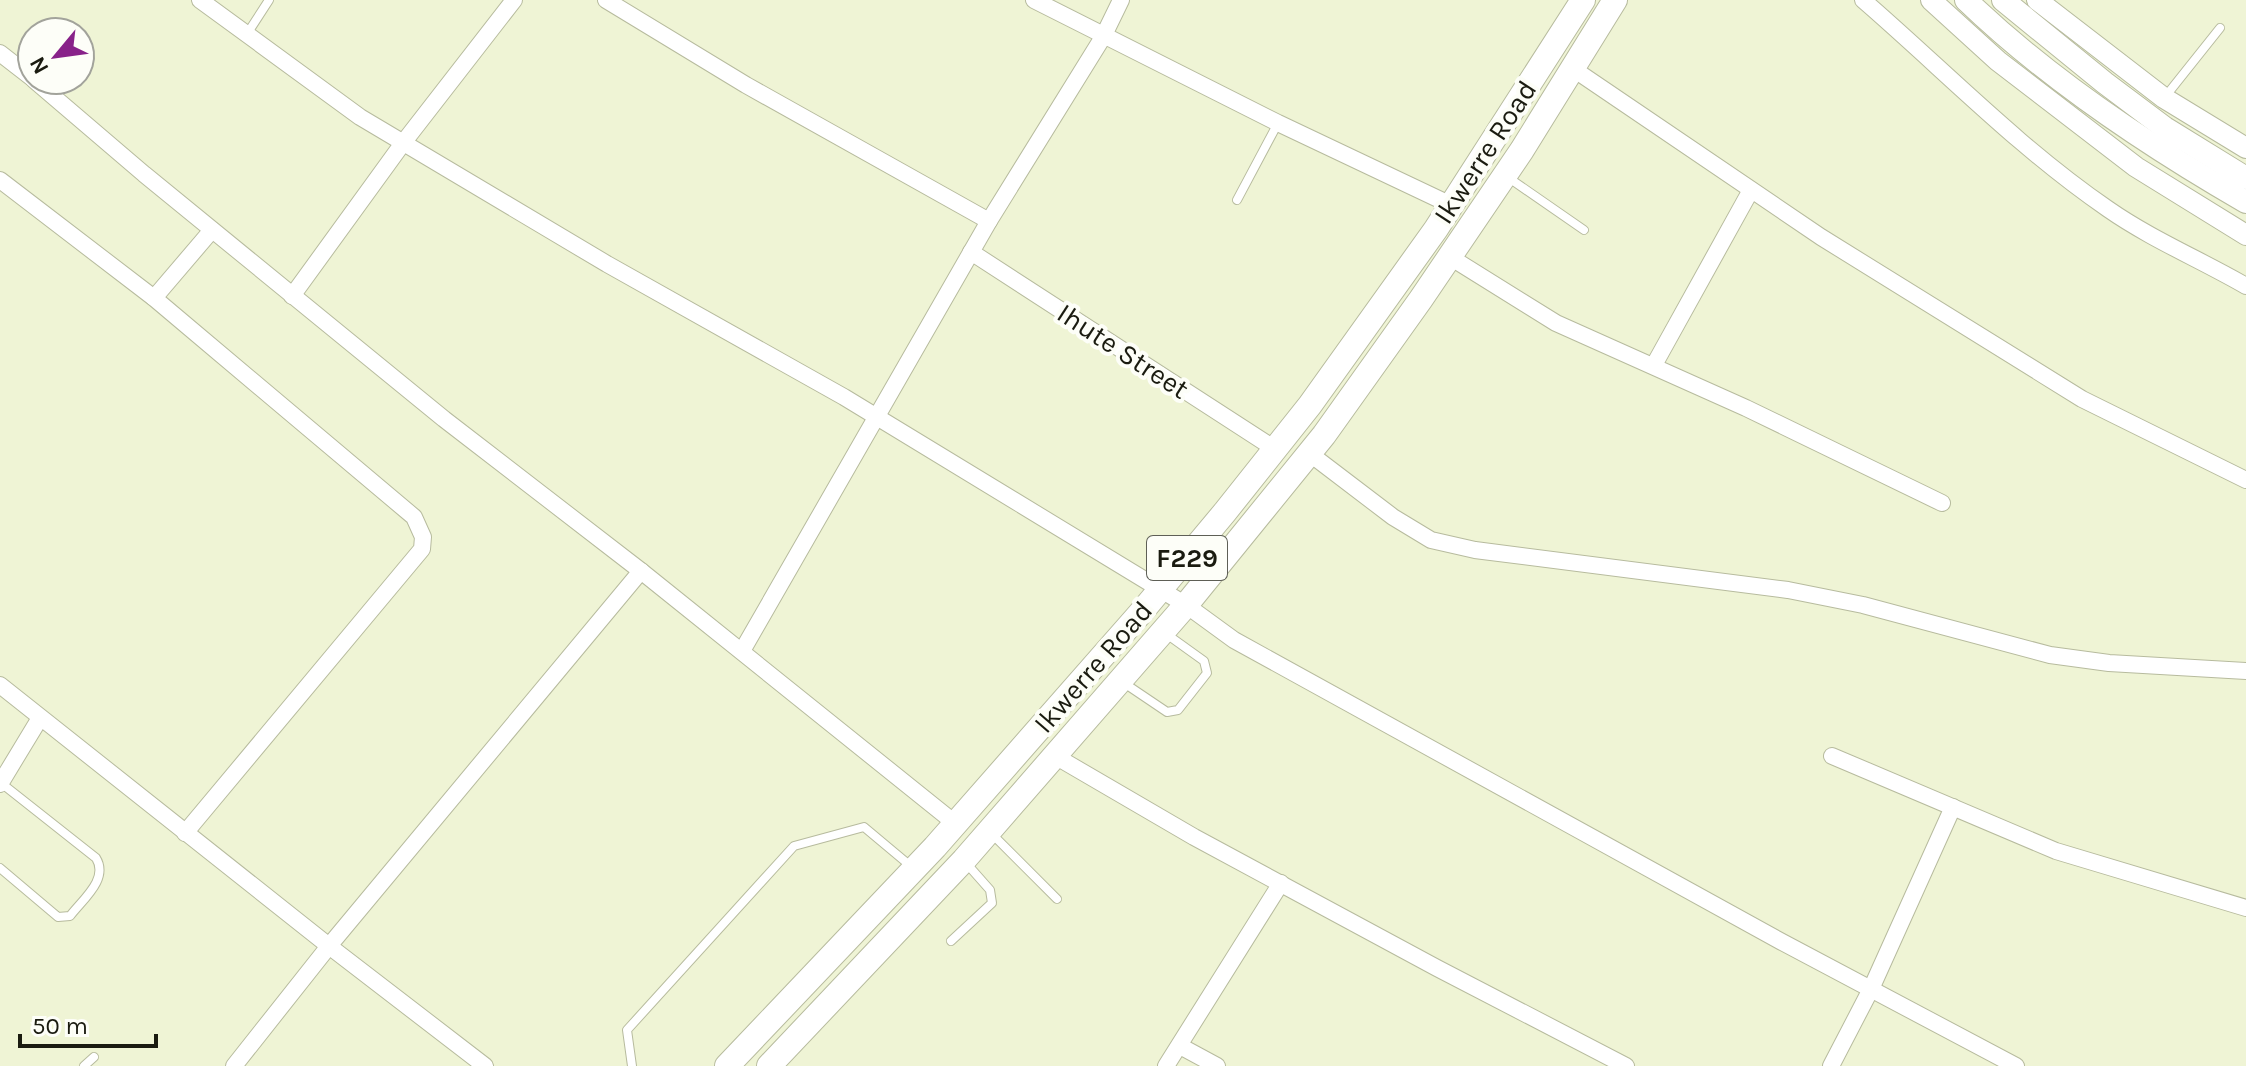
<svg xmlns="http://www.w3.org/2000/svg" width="2246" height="1066" font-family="Karla,sans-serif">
  <rect width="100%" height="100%" fill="#eff4d5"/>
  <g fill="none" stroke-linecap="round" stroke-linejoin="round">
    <defs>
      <g id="service">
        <polyline points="247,34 269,0"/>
        <polyline points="2165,97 2220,28"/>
        <polyline points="1506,176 1584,230"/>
        <polyline points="1237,200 1278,123"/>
        <polyline points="1124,683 1167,712 1178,710 1207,673 1204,661 1165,633"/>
        <polyline points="993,835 1057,899"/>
        <path d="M 0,868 L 58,917 L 70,916 C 83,899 109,879 96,858 L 1,783"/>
        <polyline points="951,941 992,903 990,890 967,864"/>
        <polyline points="84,1066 94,1057"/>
        <polyline points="632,1066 627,1030 794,846 864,827 913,868"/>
      </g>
      <g id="minor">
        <polyline points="200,0 360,117 607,264 844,397 1186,605 1234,640 1782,942 2016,1066"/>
        <polyline points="606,0 746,85 989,221"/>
        <polyline points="1034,0 1278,123 1451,205"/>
        <path d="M 1863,0 C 1944,70 2019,148 2108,209 C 2151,239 2201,260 2246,286"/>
        <polyline points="0,53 32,78"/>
        <polyline points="1572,68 1821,237 2082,399 2246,480"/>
        <polyline points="34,80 144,174 444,419 641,571 956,824"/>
        <polyline points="0,180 154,298 414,517 423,537 422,549 185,833"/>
        <polyline points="971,252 1275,449"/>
        <polyline points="1450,257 1556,323 1746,408 1942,503"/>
        <polyline points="292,296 403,143 514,0"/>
        <polyline points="154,298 212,230"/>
        <polyline points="1654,365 1751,190"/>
        <polyline points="1309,453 1393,517 1431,540 1475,550 1788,590 1863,605 2050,655 2109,663 2246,671"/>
        <polyline points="742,651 989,221 1103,37 1121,0"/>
        <polyline points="0,685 329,946 485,1066"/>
        <polyline points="1055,756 1194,837 1437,968 1626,1066"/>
        <polyline points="1832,756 2056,851 2246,908"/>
        <polyline points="0,784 40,718"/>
        <polyline points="1180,1046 1217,1066"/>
        <polyline points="234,1066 329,946 641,571"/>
        <polyline points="1166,1066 1281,883"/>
        <polyline points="1831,1066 1871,989 1953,807"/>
      </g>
      <g id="tertiary">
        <polyline points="1931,0 1998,61 2136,167 2246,235"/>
        <polyline points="2037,0 2164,98 2246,148"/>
      </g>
      <g id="secondary">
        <path d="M 1966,0 C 2048,79 2147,145 2246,202"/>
        <polyline points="2003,0 2105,83 2165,128 2246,178"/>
      </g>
      <g id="primary">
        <polyline points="727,1066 935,847 1144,609 1225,512 1310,405 1436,229 1583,0"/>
        <polyline points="769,1066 964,860 1186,605 1324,435 1421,299 1522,150 1615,0"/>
      </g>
    </defs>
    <use href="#service" stroke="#b7bb9e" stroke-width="10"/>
    <use href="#minor" stroke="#b7bb9e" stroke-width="18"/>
    <use href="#tertiary" stroke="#b7bb9e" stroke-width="22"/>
    <use href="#secondary" stroke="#b7bb9e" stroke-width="24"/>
    <use href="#primary" stroke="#b7bb9e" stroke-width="26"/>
    <use href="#service" stroke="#fff" stroke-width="8"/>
    <use href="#minor" stroke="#fff" stroke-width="16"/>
    <use href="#tertiary" stroke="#fff" stroke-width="20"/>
    <use href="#secondary" stroke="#fff" stroke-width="22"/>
    <use href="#primary" stroke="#fff" stroke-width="24"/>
  </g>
  <g text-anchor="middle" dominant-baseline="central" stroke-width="8" stroke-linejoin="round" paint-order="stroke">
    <rect fill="#fdfef8" stroke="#5e5f56" stroke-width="2" x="1147" y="536" width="80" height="44" rx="6"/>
    <g font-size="26" font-weight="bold" fill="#1a1b10">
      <text x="1187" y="558">F229</text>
    </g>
    <g font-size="28" fill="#1a1b10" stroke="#fdfef8">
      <text transform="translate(1485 152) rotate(-57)">Ikwerre Road</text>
      <text transform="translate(1123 351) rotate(33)">Ihute Street</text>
      <text transform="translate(1093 667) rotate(-49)">Ikwerre Road</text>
    </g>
  </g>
  <g transform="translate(56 56) rotate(241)"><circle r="38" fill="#fdfef8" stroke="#a2a39b" stroke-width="2"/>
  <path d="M0-6L14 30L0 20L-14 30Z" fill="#882289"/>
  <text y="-12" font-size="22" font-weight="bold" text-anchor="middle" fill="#1a1b10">N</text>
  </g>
  <path d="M20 1034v12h136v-12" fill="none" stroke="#1a1b10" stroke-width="4"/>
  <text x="32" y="1034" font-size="24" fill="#1a1b10" stroke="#fdfef8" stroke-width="6" paint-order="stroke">50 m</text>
</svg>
